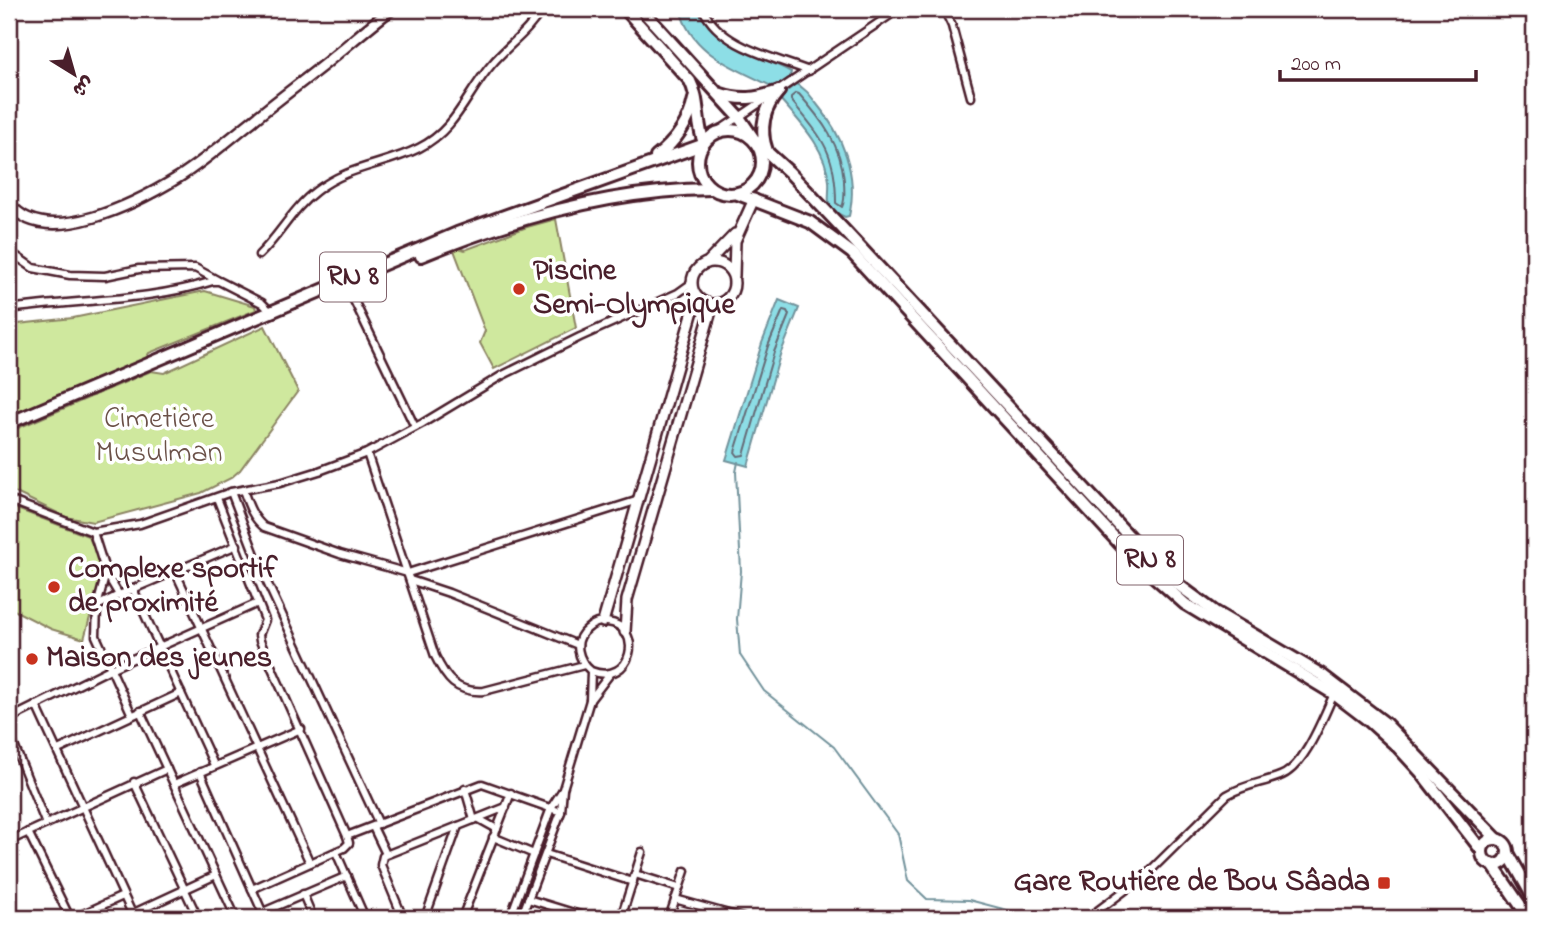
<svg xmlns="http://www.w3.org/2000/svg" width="1543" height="927" font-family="'Indie Flower','Playpen Sans Arabic',sans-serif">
  <rect width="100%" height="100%" fill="#fff"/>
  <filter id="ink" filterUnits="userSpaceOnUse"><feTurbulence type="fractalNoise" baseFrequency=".0143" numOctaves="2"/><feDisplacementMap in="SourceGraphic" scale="14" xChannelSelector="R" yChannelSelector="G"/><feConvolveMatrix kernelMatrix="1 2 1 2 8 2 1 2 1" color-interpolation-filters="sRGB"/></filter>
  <g filter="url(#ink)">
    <g fill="#cfe89e" stroke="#8c8464" stroke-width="2">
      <polygon points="556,219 576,328 494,369 480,343 485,331 454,250 459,248 465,250 527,227"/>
      <polygon points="205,291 255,306 256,310 149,353 142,365 9,419 9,325 73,318"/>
      <polygon points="265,326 298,391 240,470 231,478 201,493 93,522 66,517 14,492 11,431 151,371 164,373"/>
      <polygon points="9,506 88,536 104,566 84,639 51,629 10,608 9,609"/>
    </g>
    <g fill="#8ddee6" stroke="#72929b" stroke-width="2">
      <path d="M 680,9 L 701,9 C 715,47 758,54 791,72 L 790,77 L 777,87 L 771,86 C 734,67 691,54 680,9 Z"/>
      <path d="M 796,84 C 805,88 810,95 816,103 C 842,134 859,174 849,216 L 845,217 L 830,210 C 827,200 830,191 829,181 C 825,147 802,125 781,100 L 782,95 Z"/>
      <polygon points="779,300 799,308 780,355 748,466 726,460 762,343"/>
    </g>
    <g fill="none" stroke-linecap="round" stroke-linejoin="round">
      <g stroke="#656b76" stroke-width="2">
        <path d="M 796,93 L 799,94 C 822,120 841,145 844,180 C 844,189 846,199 842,207 L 836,203 C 836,152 822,138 791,100 L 791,97 Z"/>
        <polygon points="783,310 787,311 789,315 774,352 744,455 738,456 735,452 768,346"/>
      </g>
      <polyline stroke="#72929b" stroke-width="2" points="738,462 736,472 741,571 737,619 740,655 764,691 834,747 898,834 908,881 927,899 969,900 1037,918"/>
      <defs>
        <g id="street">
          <path d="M 703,9 C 720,47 773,57 809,71"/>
          <polyline points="944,9 952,26 971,97"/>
          <polyline points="714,134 899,9"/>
          <polyline points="9,251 33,268 70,275 105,276 139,269 195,268 217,280"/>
          <path d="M 259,255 C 280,235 293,208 316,191 C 350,165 383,166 419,148 C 457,129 466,94 492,64 C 510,43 527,34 542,9"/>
          <polyline points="347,286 415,427"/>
          <path d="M 9,309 C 77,299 147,302 213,281 L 219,281 L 262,303 L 271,312"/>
          <path d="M 367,453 L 435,656 C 446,679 456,693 484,691 L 584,665"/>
          <path d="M 243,490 C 248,504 252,517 264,527 L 340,554 L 408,573 L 639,500"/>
          <polyline points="231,492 259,565 379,824"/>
          <polyline points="217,498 265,620 259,635 260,641 347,836 482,784 561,812"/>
          <polyline points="9,500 93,532 140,524 231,492 280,483 319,471 367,453 423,423 501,376 580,337 678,293 692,283"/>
          <polyline points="93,532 106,573 119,595"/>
          <polyline points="175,571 310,863"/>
          <polyline points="106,573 97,606 96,636 132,715"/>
          <polyline points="410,580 449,593 578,645"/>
          <polyline points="133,589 214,765"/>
          <polyline points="97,606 119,595 237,545"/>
          <polyline points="590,700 610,674"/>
          <polyline points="36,705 134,918"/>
          <polyline points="140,711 236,918"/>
          <polyline points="9,719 110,669 258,603"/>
          <polyline points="9,733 46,824"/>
          <polyline points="58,750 181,693"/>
          <polyline points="200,772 265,918"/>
          <polyline points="134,782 198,918"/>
          <polyline points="174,784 301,729"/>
          <polyline points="465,789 474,820"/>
          <polyline points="479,819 497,829"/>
          <polyline points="373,827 386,854"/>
          <polyline points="28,832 70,918"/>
          <polyline points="493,837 534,854"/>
          <polyline points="9,841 167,769"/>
          <polyline points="336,852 365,918"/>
          <polyline points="546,854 633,882"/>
          <polyline points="635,874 679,888"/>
          <polyline points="252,889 344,848 349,843 347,836"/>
          <polyline points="303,894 313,918"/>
          <polyline points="528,899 590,918"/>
          <polyline points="675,899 743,918"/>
          <polyline points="263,912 347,876"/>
          <polyline points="74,918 123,896"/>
          <polyline points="123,918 216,875"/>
          <polyline points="403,918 381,865 383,856 506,807"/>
          <polyline points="425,918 458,826"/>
          <polyline points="462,918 511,793"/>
          <polyline points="510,918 551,808 562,791"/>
          <path d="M 521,918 L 561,812 L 563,789 L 590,700 L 591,671 C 578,660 572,641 587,629 C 592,624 600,621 607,622 C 645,626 633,687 591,671"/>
          <polyline points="621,918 642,852"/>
          <polyline points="669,918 685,871"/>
          <path d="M 1088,918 L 1148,873 L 1227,795 C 1244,785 1262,783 1280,776 C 1305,767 1323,717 1334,694"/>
        </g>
        <g id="secondary">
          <path d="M 9,203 C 45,252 140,201 179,177 C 204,161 227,141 251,122 C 275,102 301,83 326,63 C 348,45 369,26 392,9"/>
          <circle cx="713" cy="283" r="21"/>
          <polyline points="707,263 735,234"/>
          <polyline points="734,276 735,241 754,199"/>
          <polyline points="603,622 697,297"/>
          <polyline points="625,632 627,600 713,304"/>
        </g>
        <g id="highway">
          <path d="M 625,9 L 690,81 C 700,100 696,123 704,143"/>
          <polyline points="641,9 739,117 756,142 789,172 845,231 1165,575 1215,612 1322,675 1385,723 1497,839"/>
          <path d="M 718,93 C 741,101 756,99 779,91"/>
          <circle cx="730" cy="162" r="32"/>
          <path d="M 767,151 C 759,129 764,108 779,91"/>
          <path d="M 656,157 C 675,142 689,124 694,99"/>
          <polyline points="738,194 810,222 852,253 1132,557 1185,604 1334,694 1368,720 1398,747 1420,771 1482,851"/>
          <path d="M 421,256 C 513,218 611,190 712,189"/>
          <polyline points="9,423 457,233 702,145"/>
          <circle cx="1495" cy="852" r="13"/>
          <polyline points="1508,853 1534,899"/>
          <polyline points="1492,864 1529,918"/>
        </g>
      </defs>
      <use href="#street" stroke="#4a1f2b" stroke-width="11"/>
      <use href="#secondary" stroke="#4a1f2b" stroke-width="14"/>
      <use href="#highway" stroke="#4a1f2b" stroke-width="16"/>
      <use href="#street" stroke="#fff" stroke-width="6"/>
      <use href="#secondary" stroke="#fff" stroke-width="9"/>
      <use href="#highway" stroke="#fff" stroke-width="10"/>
    </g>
  </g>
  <g fill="#c8321e" stroke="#fff" stroke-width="2.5">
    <circle cx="519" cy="289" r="7"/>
    <circle cx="54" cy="587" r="7"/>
    <circle cx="32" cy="659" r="7"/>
    <rect x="1377" y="876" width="14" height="14" rx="3.5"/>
  </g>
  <g text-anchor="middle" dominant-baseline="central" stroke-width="7" stroke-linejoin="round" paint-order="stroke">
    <g fill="#fff" stroke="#80626b" stroke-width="2">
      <rect x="320" y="252.5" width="66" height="49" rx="5"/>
      <rect x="1117" y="535.5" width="66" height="49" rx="5"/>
    </g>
    <g font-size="28" font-weight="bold" fill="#4a1f2b">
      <text x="353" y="277">RN 8</text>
      <text x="1150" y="560">RN 8</text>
    </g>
    <g font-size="30" font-weight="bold" fill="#4a1f2b" stroke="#fff" text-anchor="start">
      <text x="533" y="272">Piscine<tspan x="533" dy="34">Semi-Olympique</tspan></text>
      <text x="68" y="570">Complexe sportif<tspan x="68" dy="34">de proximité</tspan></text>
      <text x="46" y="659">Maison des jeunes</text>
      <text x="1370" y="883" text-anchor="end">Gare Routière de Bou Sâada</text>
    </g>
    <g font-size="30" fill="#6b5148" stroke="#fff">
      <text x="159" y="420">Cimetière<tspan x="159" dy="34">Musulman</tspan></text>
    </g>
  </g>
  <rect width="1543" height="927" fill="none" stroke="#fff" stroke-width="35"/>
  <rect x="18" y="18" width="1508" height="892" fill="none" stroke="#4a1f2b" stroke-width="2.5" filter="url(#ink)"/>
  <g transform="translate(74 74) rotate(143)" stroke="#ffffff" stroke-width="5" paint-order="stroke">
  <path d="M0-5L12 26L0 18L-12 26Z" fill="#4a1f2b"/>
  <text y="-10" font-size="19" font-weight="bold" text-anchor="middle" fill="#4a1f2b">ش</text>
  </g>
  <path d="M1280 70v10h196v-10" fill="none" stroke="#4a1f2b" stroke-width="3.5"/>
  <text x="1291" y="70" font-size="21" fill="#4a1f2b" stroke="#ffffff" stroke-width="5" paint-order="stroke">200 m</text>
</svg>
